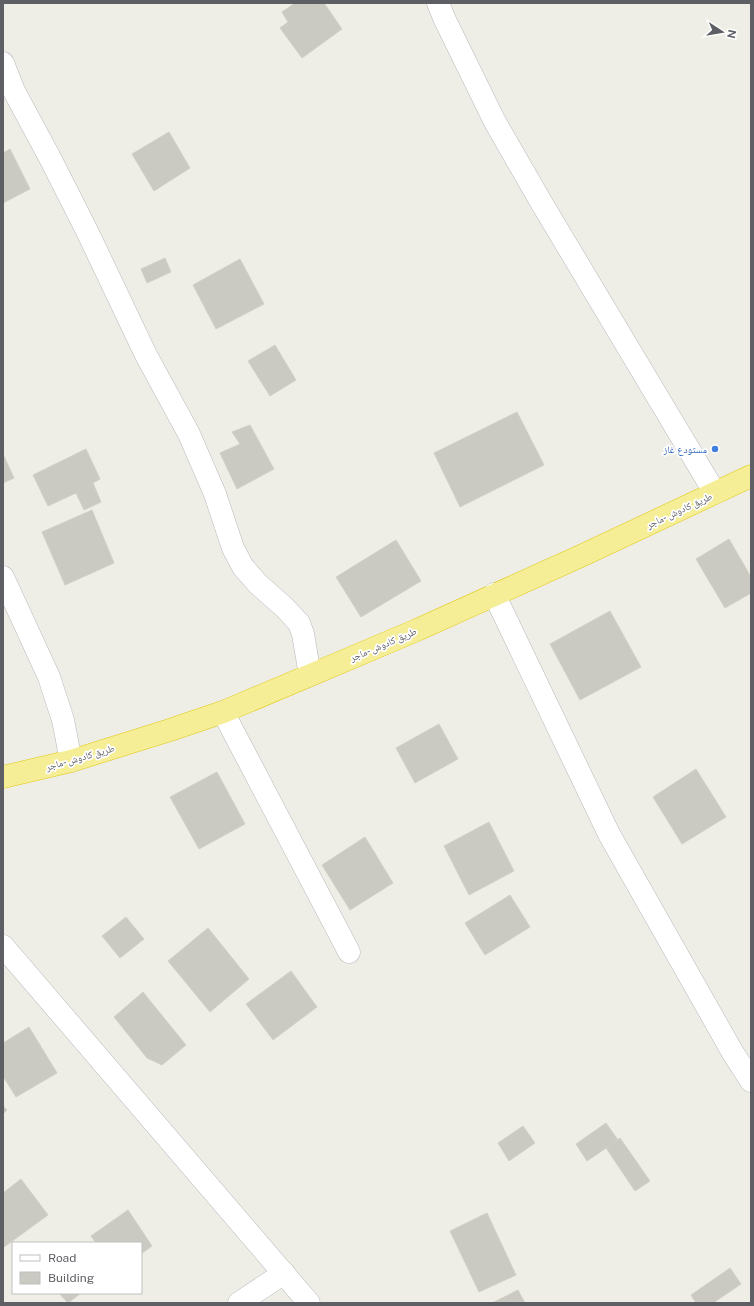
<svg xmlns="http://www.w3.org/2000/svg" width="754" height="1306" font-family="'Public Sans','Noto Naskh Arabic',sans-serif">
  <rect width="100%" height="100%" fill="#efeee6"/>
  <g fill="#cac9c2" stroke="#d3d1c5">
    <polygon points="295,3 314,3 315,4 324,3 342,29 302,58 280,28 288,22 282,12"/>
    <polygon points="169,132 190,168 154,191 132,154"/>
    <polygon points="10,149 30,189 3,203 3,153"/>
    <polygon points="165,258 171,272 147,283 141,269"/>
    <polygon points="240,259 264,304 216,329 193,285"/>
    <polygon points="275,345 296,380 270,396 248,361"/>
    <polygon points="517,412 544,465 460,507 434,453"/>
    <polygon points="250,425 274,469 237,489 220,453 240,444 232,432"/>
    <polygon points="86,449 100,479 93,483 101,502 84,510 76,493 48,506 33,475"/>
    <polygon points="3,454 14,478 3,483"/>
    <polygon points="92,510 114,563 65,585 42,532"/>
    <polygon points="729,539 751,577 751,593 725,608 696,559"/>
    <polygon points="396,540 421,581 361,617 336,577"/>
    <polygon points="610,611 641,667 580,700 550,644"/>
    <polygon points="439,724 458,759 415,783 396,748"/>
    <polygon points="696,769 726,817 682,844 653,797"/>
    <polygon points="217,772 245,824 199,849 170,797"/>
    <polygon points="489,822 514,871 469,895 444,846"/>
    <polygon points="365,837 393,883 350,910 322,865"/>
    <polygon points="510,895 530,927 485,955 465,923"/>
    <polygon points="126,917 144,939 120,958 102,936"/>
    <polygon points="208,928 249,979 210,1012 168,961"/>
    <polygon points="291,971 317,1007 273,1040 246,1004"/>
    <polygon points="143,992 186,1045 162,1065 147,1058 114,1017"/>
    <polygon points="29,1027 57,1073 16,1097 3,1076 3,1043"/>
    <polygon points="3,1106 7,1110 3,1114"/>
    <polygon points="606,1123 618,1140 587,1161 576,1144"/>
    <polygon points="523,1126 535,1143 509,1161 498,1143"/>
    <polygon points="620,1138 650,1181 635,1191 606,1148"/>
    <polygon points="21,1179 48,1215 4,1247 3,1245 3,1193"/>
    <polygon points="128,1210 152,1246 141,1254 141,1243 96,1243 91,1236"/>
    <polygon points="487,1213 516,1275 479,1292 450,1231"/>
    <polygon points="730,1268 741,1284 713,1303 696,1303 691,1295"/>
    <polygon points="518,1290 525,1303 492,1303"/>
    <polygon points="59,1293 81,1293 68,1303"/>
  </g>
  <g fill="none" stroke-linecap="round" stroke-linejoin="round">
    <defs>
      <g id="minor">
        <polyline points="438,3 445,20 495,122 541,202 715,493"/>
        <polyline points="3,63 14,91 50,158 87,231 146,355 189,434 215,494 233,548 243,567 258,584 284,607 299,623 303,634 310,675"/>
        <polyline points="3,577 49,677 63,720 71,761"/>
        <polyline points="494,594 609,834 733,1053 751,1081"/>
        <polyline points="223,712 349,952"/>
        <polyline points="3,946 309,1303"/>
        <polyline points="239,1303 284,1273"/>
      </g>
      <polyline id="highway" points="3,777 71,761 170,730 223,712 417,630 583,555 751,476"/>
    </defs>
    <use href="#minor" stroke="#b8b9be" stroke-width="23"/>
    <use href="#highway" stroke="#e2c712" stroke-width="23"/>
    <use href="#minor" stroke="#fff" stroke-width="22"/>
    <use href="#highway" stroke="#f5ee97" stroke-width="22"/>
  </g>
  <circle fill="#3f7fe0" stroke="#fff" stroke-width="1.5" cx="715" cy="449" r="4"/>
  <g text-anchor="middle" dominant-baseline="central" stroke-width="3.5" stroke-linejoin="round" paint-order="stroke">
    <g font-size="10" fill="#366cbe" stroke="#fff" text-anchor="end">
      <text x="707" y="449">مستودع غاز</text>
    </g>
    <g font-size="10" fill="#5e5f65" stroke="#fff">
      <text transform="translate(679 510) rotate(-25)">طريق كادوش -ماجر</text>
      <text transform="translate(383 644) rotate(-23)">طريق كادوش -ماجر</text>
      <text transform="translate(80 757) rotate(-16)">طريق كادوش -ماجر</text>
    </g>
  </g>
  <rect width="754" height="1306" fill="none" stroke="#5e5f65" stroke-width="8"/>
  <rect x="12" y="1242" width="130" height="52" fill="#ffffff" stroke="#bfbfc1"/>
  <rect x="20" y="1255" width="20" height="6" fill="#ffffff" stroke="#bfbfc1"/>
  <text x="48" y="1262" font-size="12" fill="#5e5f65">Road</text>
  <rect x="20" y="1272" width="20" height="12" fill="#cac9c2" stroke="#bfbfc1"/>
  <text x="48" y="1282" font-size="12" fill="#5e5f65">Building</text>
  <g transform="translate(722 32) rotate(102)" stroke="#ffffff" stroke-width="3" paint-order="stroke">
  <path d="M0-3L7 15L0 10L-7 15Z" fill="#5e5f65"/>
  <text y="-6" font-size="11" font-weight="bold" text-anchor="middle" fill="#5e5f65">N</text>
  </g>
</svg>
